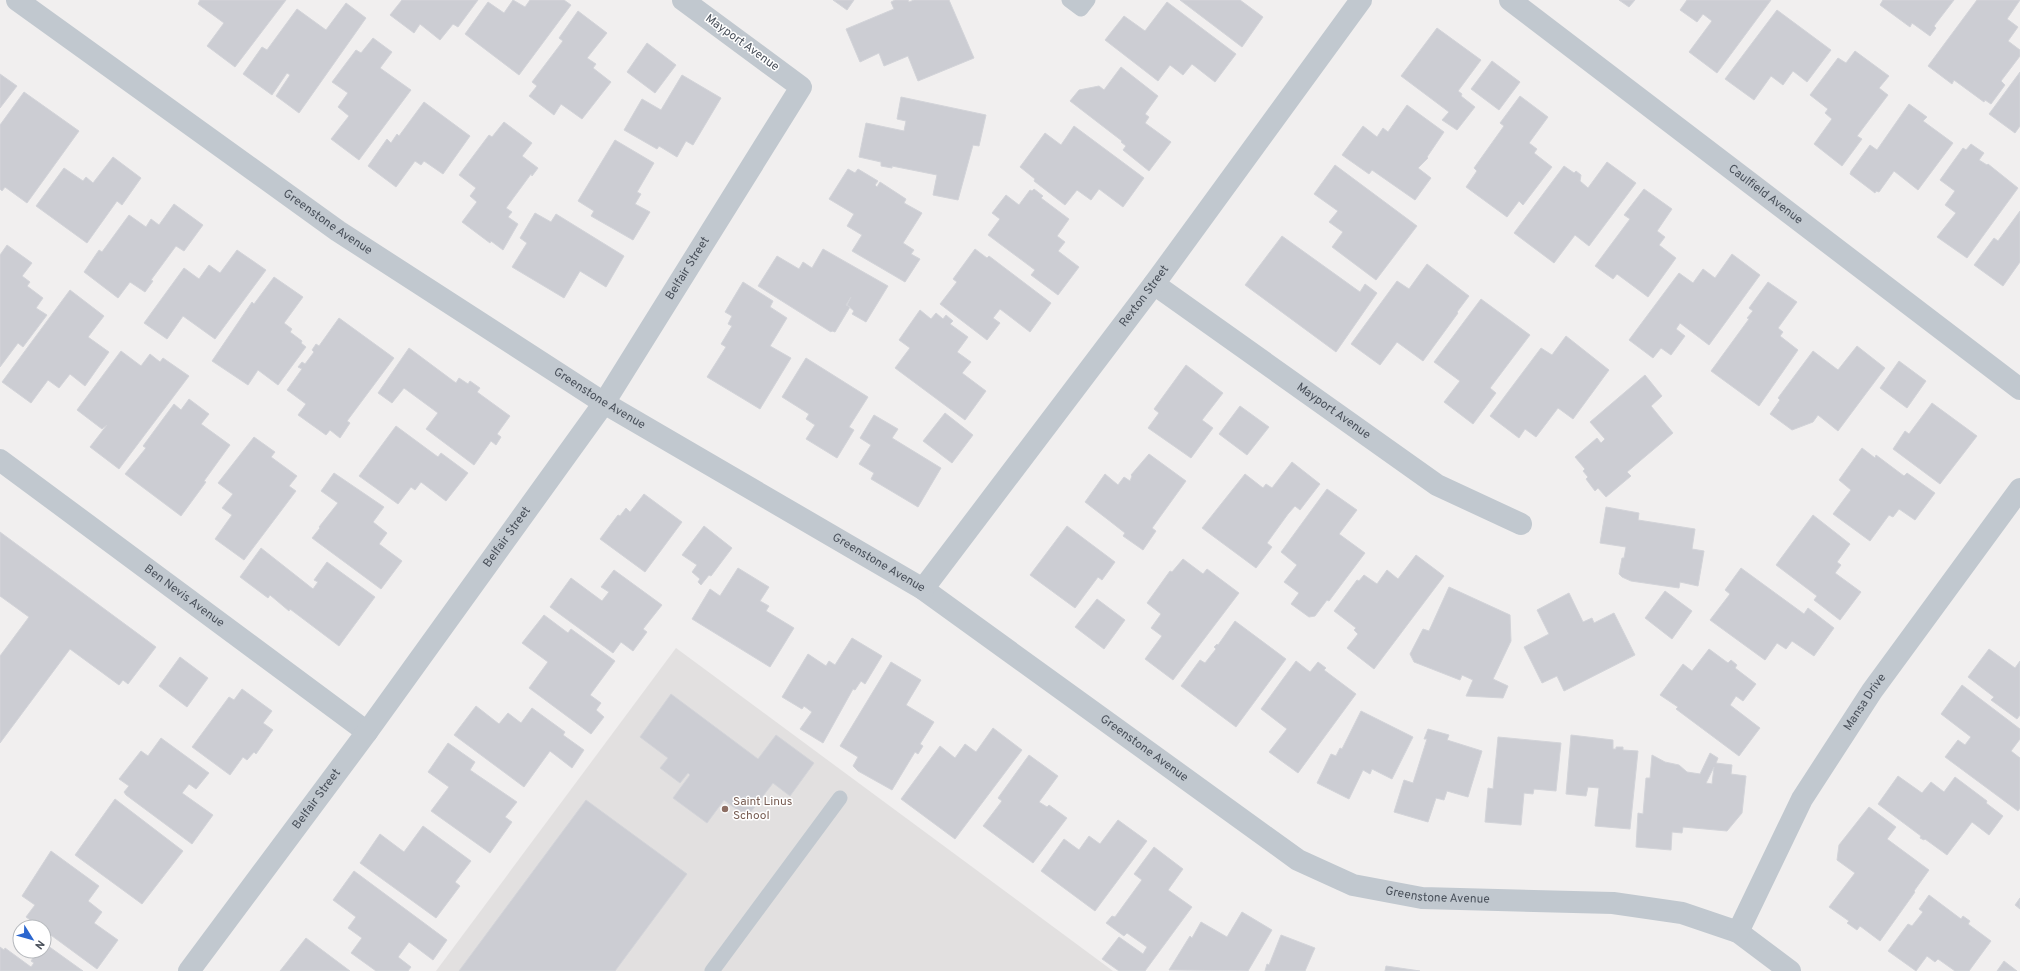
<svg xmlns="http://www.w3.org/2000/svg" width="2020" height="971" font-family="Overpass,sans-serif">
  <rect width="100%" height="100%" fill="#f1efef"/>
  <polygon fill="#e2e0e0" points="676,648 1113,971 436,971"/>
  <g fill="#cccdd3" stroke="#d3d4d9" fill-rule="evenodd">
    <polygon points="200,0 286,0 235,67 207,46 224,23 198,4"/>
    <polygon points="402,0 478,0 458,27 453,24 440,40 420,24 414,33 390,15"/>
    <polygon points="513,0 525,7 530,0 564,0 571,5 519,75 465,34 488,2 504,13"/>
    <polygon points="833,0 854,0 847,10"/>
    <polygon points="895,0 908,0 909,2 914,0 949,0 974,58 918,81 908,56 884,66 879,53 860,62 846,29 894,9 891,2"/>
    <polygon points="1180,0 1240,0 1263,17 1242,47"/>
    <polygon points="1619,0 1635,0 1629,7"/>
    <polygon points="1687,0 1771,0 1717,73 1689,52 1712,21 1703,14 1697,22 1680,10"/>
    <polygon points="1883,0 1954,0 1934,26 1936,28 1930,36 1912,23 1910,27 1880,5"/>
    <polygon points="1977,0 2020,0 2007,19 2018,27 2008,41 2020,50 2020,56 2001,81 2005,85 1991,104 1985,100 1984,102 1954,80 1952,84 1928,66"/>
    <polygon points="1167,2 1236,54 1215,82 1192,64 1183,75 1170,65 1158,81 1105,40 1124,16 1145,31"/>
    <polygon points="346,3 366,18 299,113 276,96 290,75 287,73 272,95 243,74 262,47 267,50 297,9 326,30"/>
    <polygon points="1777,10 1831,50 1807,82 1793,71 1783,85 1771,76 1754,100 1725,79"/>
    <polygon points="578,11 607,33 587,58 596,64 593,68 611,82 582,119 561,104 554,115 529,96 537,86 532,82 563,41 559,38"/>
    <polygon points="1437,28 1481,60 1458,91 1462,94 1461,96 1475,107 1457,130 1442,120 1449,112 1401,76"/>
    <polygon points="373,38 392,52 380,68 411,90 359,160 331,139 349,116 338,107 348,93 332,82 356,50 361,53"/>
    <polygon points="647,43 676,65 655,93 627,72"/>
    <polygon points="1855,51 1889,76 1879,88 1888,95 1857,136 1862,139 1842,166 1814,144 1832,119 1825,113 1828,109 1810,95 1838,58 1846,63"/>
    <polygon points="1492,61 1520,82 1499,110 1471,89"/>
    <polygon points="1121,67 1158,96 1145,114 1149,117 1145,123 1171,142 1149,171 1123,150 1126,146 1121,142 1122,141 1070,101 1079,90 1099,86 1104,90"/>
    <polygon points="2020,72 2020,126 2015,133 1989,114"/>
    <polygon points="0,74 17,86 0,108"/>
    <polygon points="682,75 721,98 693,145 686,141 677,157 659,146 657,149 624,130 642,99 661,110"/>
    <polygon points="24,92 79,131 27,203 5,187 2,191 0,189 0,125"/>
    <polygon points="1520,96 1548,117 1529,143 1537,149 1534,153 1552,167 1523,205 1519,201 1507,217 1466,187 1477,171 1474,168 1504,126 1500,123"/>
    <polygon points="901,97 986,115 979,146 973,145 958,200 933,195 937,175 892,166 892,168 881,166 881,162 859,157 866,123 904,131 906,121 897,119"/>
    <polygon points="424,102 470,136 443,174 424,161 421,165 415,161 396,187 368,166 387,139 391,143 397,134 399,136"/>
    <polygon points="1909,104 1927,117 1923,121 1953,143 1918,190 1894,171 1879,192 1876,191 1875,193 1850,174 1851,171 1870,145 1877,150"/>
    <polygon points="1407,105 1444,132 1427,157 1428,158 1418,168 1431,178 1415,200 1372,170 1369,174 1342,155 1363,126 1377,137 1383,128 1388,132"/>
    <polygon points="504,122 532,143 522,156 538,168 532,176 531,174 506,208 512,212 508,217 518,224 503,250 491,241 490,243 462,222 477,202 470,196 476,188 459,175 489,135 492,137"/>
    <polygon points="1074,126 1144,178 1123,207 1099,189 1091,200 1077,190 1065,205 1034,181 1035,179 1020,167 1045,133 1061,145"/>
    <polygon points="615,140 654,163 637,192 641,194 635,204 650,212 633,240 591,216 594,211 578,201"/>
    <polygon points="1971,144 1984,153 1979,160 1987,165 1988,164 2018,188 1967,258 1937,237 1956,213 1945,205 1955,191 1940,180 1963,148 1966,150"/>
    <polygon points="113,157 141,178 122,205 117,201 87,243 36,206 64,168 83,181 86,177 93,183"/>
    <polygon points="1607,162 1636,183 1589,246 1575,235 1554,263 1514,233 1564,166 1574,173 1576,171 1581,175 1580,181 1588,188"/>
    <polygon points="1335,165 1417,226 1376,280 1332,247 1343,232 1329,222 1338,211 1314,194"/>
    <polygon points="848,169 855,173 858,169 878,181 875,185 877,187 880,182 906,199 904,203 922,213 903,243 914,250 911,254 920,259 905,282 852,251 862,235 847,226 854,214 829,199"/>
    <polygon points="1034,189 1043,196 1041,198 1069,219 1057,236 1065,242 1058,251 1079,267 1058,295 1031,275 1035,270 988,235 1000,219 992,213 1006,195 1019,205 1030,190 1032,191"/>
    <polygon points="1644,189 1672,209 1657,231 1665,237 1659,245 1676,258 1648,297 1617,274 1613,279 1595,266 1630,219 1624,215"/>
    <polygon points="174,204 203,225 184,251 176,246 151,280 153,281 145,292 130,282 118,298 84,272 99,250 102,252 129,215 146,227 151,219 159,225"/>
    <polygon points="2020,211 2020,262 2003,286 1974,265 1994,238 1998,241"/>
    <polygon points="535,213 551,222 556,214 624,256 606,287 580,271 564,298 512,267 527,243 520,238"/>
    <polygon points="1282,236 1360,292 1365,284 1377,293 1336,352 1245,285"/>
    <polygon points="7,245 32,263 22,276 30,282 27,286 43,298 36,308 47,315 23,347 18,343 0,367 0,255"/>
    <polygon points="823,249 888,286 866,322 852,314 854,311 847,305 851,297 846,305 850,307 835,332 832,331 831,332 758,286 777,256 799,269 803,262 812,268"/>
    <polygon points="975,249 987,258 989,256 1051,303 1030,332 1000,309 993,318 1000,323 987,340 940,304 957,282 953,279"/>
    <polygon points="237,250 266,270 215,339 183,316 167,339 144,323 184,268 199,279 209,265 220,273"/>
    <polygon points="1732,254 1760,275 1709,345 1680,323 1676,329 1685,336 1671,355 1661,348 1653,358 1629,340 1679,273 1693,283 1703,269 1715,278"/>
    <polygon points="1427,264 1469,296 1457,312 1458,313 1423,361 1397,342 1380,365 1351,344 1397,281 1409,289"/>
    <polygon points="274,277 303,297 284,323 292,329 290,332 302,341 301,343 306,347 278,385 258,370 248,385 212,361 252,302 254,304"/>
    <polygon points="743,282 773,301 770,307 787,318 770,346 791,358 760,409 707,377 726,347 721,344 732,326 728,324 732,316 725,312"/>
    <polygon points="1768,282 1797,302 1778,328 1783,332 1780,336 1798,350 1759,406 1711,371 1749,319 1747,318 1753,311 1749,308"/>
    <polygon points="70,290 104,316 88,337 109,352 85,386 70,374 59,388 48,380 31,403 2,382"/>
    <polygon points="1481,299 1530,335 1490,388 1496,393 1473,424 1444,402 1460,381 1434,362"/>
    <polygon points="920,310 931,319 936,313 943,319 946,315 953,321 950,324 968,337 957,352 971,362 962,373 986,391 965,420 895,368 910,348 899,340"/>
    <polygon points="339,318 394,358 347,421 350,423 340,438 330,430 326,435 298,415 306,404 287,390 302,369 298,367 302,362 305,364 314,352 312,350 316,344 319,346"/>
    <polygon points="1566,336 1609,370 1573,419 1558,408 1536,437 1525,429 1519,438 1490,416 1541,348 1552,355"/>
    <polygon points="1857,346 1885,368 1838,431 1818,415 1813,422 1792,430 1770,414 1780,400 1778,398 1813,351 1838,370"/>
    <polygon points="409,348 456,383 459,378 468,384 470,381 480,388 477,392 510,416 497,434 501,437 496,445 491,441 474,465 426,429 438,413 404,388 392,403 378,393"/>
    <polygon points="121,351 141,366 150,354 160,362 163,358 189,376 119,469 90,447 107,425 102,429 77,410"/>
    <polygon points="806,358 868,397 849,427 854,430 837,458 806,439 815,425 806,419 809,414 782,397"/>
    <polygon points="1899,361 1926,381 1907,408 1880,388"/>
    <polygon points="1186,365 1223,393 1202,420 1213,428 1191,458 1148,428 1159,413 1154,409"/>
    <polygon points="1645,375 1662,396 1651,406 1673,433 1627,472 1631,476 1606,497 1598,488 1595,491 1586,479 1588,477 1583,471 1585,469 1575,457 1597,438 1601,443 1605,439 1590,422"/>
    <polygon points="189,399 209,414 201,424 230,445 204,481 206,482 181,516 125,474 146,448 143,446 174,404 181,410"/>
    <polygon points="1932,403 1977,436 1940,484 1893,449 1905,431 1909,434"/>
    <polygon points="1240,406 1269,427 1247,455 1219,434"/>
    <polygon points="945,413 973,435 952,463 923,441"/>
    <polygon points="874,415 898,429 892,438 941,468 918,507 871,479 874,473 859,464 871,445 860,438"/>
    <polygon points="396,426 438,457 441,453 468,473 446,501 421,482 415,490 411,487 398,504 359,476"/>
    <polygon points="254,437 275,452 271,457 297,476 289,486 296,491 244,560 215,539 232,515 222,508 233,494 218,483"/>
    <polygon points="1862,448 1875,458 1876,455 1904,476 1907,473 1935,493 1915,520 1899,509 1893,517 1889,515 1870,541 1833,514 1851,490 1839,480"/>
    <polygon points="1149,454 1186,481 1152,528 1156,531 1143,550 1123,536 1125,533 1111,522 1085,502 1105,474 1118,485 1124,477 1130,481 1132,476 1131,475"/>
    <polygon points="1292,462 1320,484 1300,510 1295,506 1288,514 1267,543 1272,547 1256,568 1202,528 1245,474 1263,488 1266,484 1272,488"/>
    <polygon points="334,473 384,507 373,522 387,533 379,544 402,561 381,589 312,538 320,528 319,527 338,503 321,491"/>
    <polygon points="1327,489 1357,510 1339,534 1365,553 1329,601 1327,600 1315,616 1309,617 1291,604 1299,593 1284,582 1297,565 1281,552"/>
    <polygon points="644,494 682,522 645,572 600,539 618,515 620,516 626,508 630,512"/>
    <polygon points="1606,507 1639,513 1638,520 1695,529 1692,549 1704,551 1698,586 1680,582 1679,588 1631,581 1622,577 1619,574 1622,558 1624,558 1626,547 1600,543"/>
    <polygon points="1813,515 1850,544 1837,562 1841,565 1835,573 1861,592 1840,620 1814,600 1817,596 1776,565"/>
    <polygon points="704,526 732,548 711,576 709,575 701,585 698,582 700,579 692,572 697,565 682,555"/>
    <polygon points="1067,526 1115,562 1102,580 1098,577 1075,608 1030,575"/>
    <polygon points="0,532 156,647 128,684 123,680 119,685 70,649 0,743 0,656 29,617 0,596"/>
    <polygon points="261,548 313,589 318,582 314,580 327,562 375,597 339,646 290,609 289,611 270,595 268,598 240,577"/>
    <polygon points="1416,555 1444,576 1374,669 1347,648 1358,634 1354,630 1356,628 1334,611 1357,580 1359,581 1364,575 1377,584 1387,570 1398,579"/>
    <polygon points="1183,559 1203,574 1207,569 1239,593 1173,680 1145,659 1162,636 1151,628 1161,614 1147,603 1170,571 1172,572"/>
    <polygon points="738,568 769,587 760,601 769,606 766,611 794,628 770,667 692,619 710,589 720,596"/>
    <polygon points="1741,568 1804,614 1808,608 1834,628 1814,656 1792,641 1786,649 1777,643 1765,660 1710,620 1730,594 1725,590"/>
    <polygon points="614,570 662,605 643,629 647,632 633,651 621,642 613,653 550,607 571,578 602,601 609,592 601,587"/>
    <polygon points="1449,587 1510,615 1511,641 1493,679 1508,686 1503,698 1466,696 1473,680 1462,675 1460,680 1414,662 1410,654 1423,629 1429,631"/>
    <polygon points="1665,591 1692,611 1672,639 1645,618"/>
    <polygon points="1569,593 1583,622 1592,618 1594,623 1614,613 1635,655 1564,691 1557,676 1542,683 1524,647 1549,634 1537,610"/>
    <polygon points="1097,599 1125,620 1104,649 1075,627"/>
    <polygon points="544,615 568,633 571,629 615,661 590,695 601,703 596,710 604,717 591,734 529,688 548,662 522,643"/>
    <polygon points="1235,621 1286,659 1236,727 1181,686 1200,660 1205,663 1216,649 1214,647 1217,644 1218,645"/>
    <polygon points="852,638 882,656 865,684 861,681 855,690 853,689 823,743 800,729 812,712 804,706 802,709 782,697 808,654 826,666 829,661 835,665"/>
    <polygon points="1709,649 1728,663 1731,660 1737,665 1735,668 1756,684 1743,701 1736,696 1730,705 1760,728 1739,756 1676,709 1678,707 1660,695 1683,664 1692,671"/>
    <polygon points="1989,649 2015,668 2020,661 2020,715 2017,719 1991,700 1994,697 1968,677"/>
    <polygon points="180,657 208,678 187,707 159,686"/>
    <polygon points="1296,661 1310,672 1318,662 1326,668 1324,670 1356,694 1298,773 1269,752 1287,729 1261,709"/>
    <polygon points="891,662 921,680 906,705 934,722 920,744 923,746 918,754 915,752 892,790 858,771 853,766 858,757 840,746"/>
    <polygon points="1962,685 2020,729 2020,739 2011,751 2020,758 2020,808 2018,811 1945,757 1958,740 1965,745 1971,737 1941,714"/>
    <polygon points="242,689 272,711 263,723 273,730 256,754 254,752 247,760 243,757 230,775 192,747 229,697 234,700"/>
    <polygon points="671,694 758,759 776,735 814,763 790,796 773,783 747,817 724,800 707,823 673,798 690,775 688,773 680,783 660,768 668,758 640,737"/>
    <polygon points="476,706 499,724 508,713 521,723 532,708 565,732 563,735 584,750 572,768 550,751 524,787 454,735"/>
    <polygon points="1361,711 1413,737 1392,779 1372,769 1370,774 1363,770 1349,799 1317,783 1331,754 1336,756 1340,748 1342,749"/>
    <polygon points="993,728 1022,750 955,839 901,799 940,746 955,758 965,744 976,752"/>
    <polygon points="1428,729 1449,735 1447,740 1482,751 1468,797 1447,791 1444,800 1436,798 1428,822 1394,812 1404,780 1413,783 1427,739 1424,739"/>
    <polygon points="1571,735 1613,740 1613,749 1616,749 1616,747 1623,747 1623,750 1638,751 1630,829 1595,826 1599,788 1588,787 1586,796 1566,794"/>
    <polygon points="1498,737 1561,743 1556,791 1534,789 1533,794 1524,793 1521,825 1485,822 1488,788 1493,789"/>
    <polygon points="161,738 209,773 196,789 189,784 182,793 213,815 192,844 126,795 124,792 129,786 119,779 141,751 148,756"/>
    <polygon points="448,743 475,762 470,770 517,802 505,817 512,822 490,853 431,811 449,787 428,772"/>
    <path d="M 1710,753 L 1718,758 L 1716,763 L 1732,765 L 1731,774 L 1746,776 L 1742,813 L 1727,831 L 1683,827 L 1682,833 L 1672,832 L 1671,850 L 1636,847 L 1638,813 L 1643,814 L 1646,778 L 1650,778 L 1652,755 L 1665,762 L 1679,765 L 1687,772 L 1700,774 ZM 1714,767 L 1712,784 L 1706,783 Z"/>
    <polygon points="1029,755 1058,776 1039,802 1047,807 1049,805 1067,818 1033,863 983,826 1002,801 998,798"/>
    <polygon points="1898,776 1922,793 1931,782 1944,792 1955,777 1987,801 1986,803 2003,816 1989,835 1972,822 1947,855 1925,839 1924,840 1920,838 1921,836 1878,804"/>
    <polygon points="115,799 183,851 142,904 75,855"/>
    <polygon points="586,800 687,874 615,971 459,971"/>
    <polygon points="1869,807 1896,827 1887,839 1929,870 1914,891 1915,892 1880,941 1860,926 1857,930 1847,923 1849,921 1829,907 1855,873 1837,860 1839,845"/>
    <polygon points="1118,820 1147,841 1095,911 1041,871 1064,839 1079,850 1089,836 1100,844"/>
    <polygon points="423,826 471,861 455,882 460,886 436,918 360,863 380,834 404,852"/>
    <polygon points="1154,847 1183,869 1168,890 1192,907 1145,971 1119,971 1102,959 1119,937 1143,954 1147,947 1127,933 1124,936 1106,923 1112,916 1115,917 1142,880 1134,874"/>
    <polygon points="51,851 99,886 88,901 102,912 94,923 118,940 97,969 44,930 44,927 40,927 26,917 35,905 22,896"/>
    <polygon points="354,871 447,940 433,960 409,942 398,957 411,967 408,971 376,971 351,953 362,938 348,928 356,917 333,900"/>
    <polygon points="1929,895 1961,919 1963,916 1970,921 1968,924 1991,941 1969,971 1955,971 1938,959 1935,962 1927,956 1916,971 1888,951 1908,924 1912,926 1923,912 1919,909"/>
    <polygon points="2020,898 2020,909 2015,905"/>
    <polygon points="1242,912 1272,930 1248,971 1169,970 1190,936 1192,938 1201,922 1227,937"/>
    <polygon points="1281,935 1315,948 1305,971 1265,971 1267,964 1269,965"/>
    <polygon points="306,938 350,971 280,971"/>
    <polygon points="44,943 83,971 0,971 0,947 4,950 5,948 31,967 34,963 31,961 38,951 44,951"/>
    <polygon points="2004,961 2017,971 1997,971"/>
    <polygon points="1386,966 1420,971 1385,971"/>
  </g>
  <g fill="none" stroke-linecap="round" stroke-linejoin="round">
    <g stroke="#c1c8cf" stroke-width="15">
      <polyline points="1069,0 1081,9 1088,0"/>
      <polyline points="712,971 840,798"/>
    </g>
    <g stroke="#c1c8cf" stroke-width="22">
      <path id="s1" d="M 17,0 L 338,231 L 604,403 L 923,589 L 1298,860 L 1353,885 L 1422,898 L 1613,903 L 1682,913 L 1738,932 L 1790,971"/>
      <path id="s2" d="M 1510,0 L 2020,389"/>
      <path id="s3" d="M 1154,284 L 1437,485 L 1521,524"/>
      <path id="s4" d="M 0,460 L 367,732"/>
      <path id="s5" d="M 923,589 L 1154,284 L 1361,0"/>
      <path id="s6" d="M 1738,932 L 1802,799 L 1872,691 L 2020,489"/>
      <path id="s7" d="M 189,971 L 367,732 L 604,403 L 801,87 L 683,0"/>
    </g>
  </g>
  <circle fill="#8d6e63" stroke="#fff" stroke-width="1.5" cx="725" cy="809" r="4"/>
  <g text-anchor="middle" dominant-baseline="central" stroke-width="3" stroke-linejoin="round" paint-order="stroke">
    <g font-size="12" fill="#49505a" stroke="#fff">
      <text transform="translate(742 43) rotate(36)">Mayport Avenue</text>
      <text stroke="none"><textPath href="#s2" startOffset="321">Caulfield Avenue</textPath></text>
      <text stroke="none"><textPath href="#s1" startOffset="382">Greenstone Avenue</textPath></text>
      <text stroke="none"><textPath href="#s7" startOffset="862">Belfair Street</textPath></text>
      <text stroke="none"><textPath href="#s5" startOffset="367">Rexton Street</textPath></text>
      <text stroke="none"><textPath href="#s1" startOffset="706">Greenstone Avenue</textPath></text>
      <text stroke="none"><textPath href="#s3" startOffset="220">Mayport Avenue</textPath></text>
      <text stroke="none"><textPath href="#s7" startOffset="538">Belfair Street</textPath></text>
      <text stroke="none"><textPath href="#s1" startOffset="1030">Greenstone Avenue</textPath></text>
      <text stroke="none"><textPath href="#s4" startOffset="229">Ben Nevis Avenue</textPath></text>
      <text stroke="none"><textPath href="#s6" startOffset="263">Mansa Drive</textPath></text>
      <text stroke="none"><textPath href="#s1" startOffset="1354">Greenstone Avenue</textPath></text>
      <text stroke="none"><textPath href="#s7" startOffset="214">Belfair Street</textPath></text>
      <text stroke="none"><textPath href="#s1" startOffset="1690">Greenstone Avenue</textPath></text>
    </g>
    <g font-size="12" fill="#785e54" stroke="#fff" text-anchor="start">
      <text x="733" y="802">Saint Linus<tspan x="733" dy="14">School</tspan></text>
    </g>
  </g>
  <g transform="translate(32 939) rotate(127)"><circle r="19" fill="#ffffff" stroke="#b6b9bd"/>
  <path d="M0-3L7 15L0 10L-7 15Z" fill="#2b66ce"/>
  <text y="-6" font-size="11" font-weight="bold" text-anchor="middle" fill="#49505a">N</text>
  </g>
</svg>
